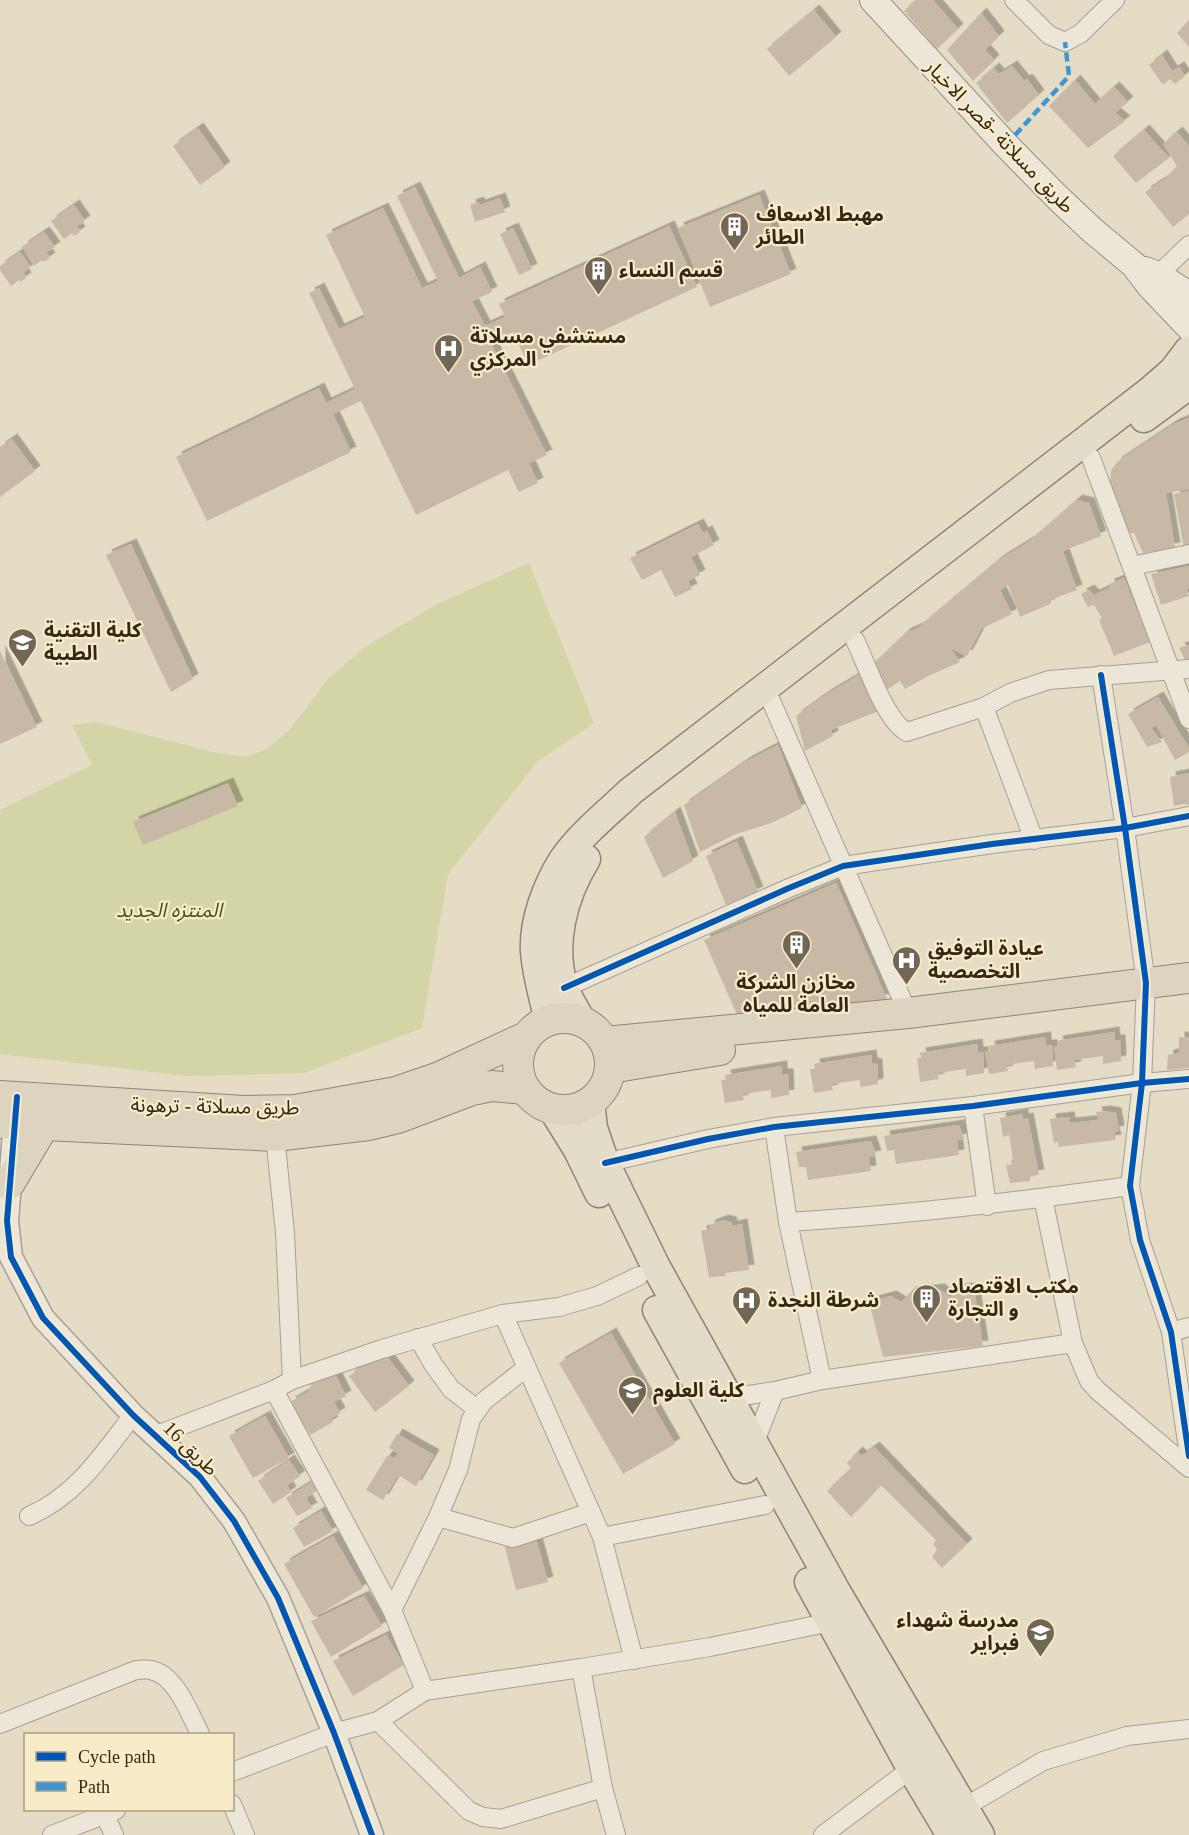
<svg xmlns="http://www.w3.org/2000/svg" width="1189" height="1835" font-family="'Times New Roman','Noto Sans Arabic',serif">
  <defs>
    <filter id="shadow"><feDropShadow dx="5.5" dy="-5.5" stdDeviation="0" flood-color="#0004"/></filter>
  </defs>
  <rect width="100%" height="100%" fill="#e4dcc5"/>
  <polygon fill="#d3d5a6" points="529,563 594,723 538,761 448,874 422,1028 304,1073 187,1076 0,1054 0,810 92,765 72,725 96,722 217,753 245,757 267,749 291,728 328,679 365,647 437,604"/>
  <g fill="#c8b9a6" filter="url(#shadow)">
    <polygon points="915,0 933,0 958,29 937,49 904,11"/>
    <polygon points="814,10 836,37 789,76 767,49"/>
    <polygon points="981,13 999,36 985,50 994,60 973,81 947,50"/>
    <polygon points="1189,20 1189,47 1177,33"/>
    <polygon points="1162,55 1172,71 1179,67 1185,76 1175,84 1170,79 1163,85 1149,65"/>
    <polygon points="1012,66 1024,81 1027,79 1039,95 1007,123 976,83 994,68 999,74"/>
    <polygon points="1075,80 1095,104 1114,87 1128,102 1115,113 1125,121 1088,148 1049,106"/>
    <polygon points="198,128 225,167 200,185 173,146"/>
    <polygon points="1144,130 1169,158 1136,183 1113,156"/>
    <polygon points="1177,132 1189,146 1189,214 1173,227 1145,192 1165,179 1177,166 1163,144"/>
    <polygon points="415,187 459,278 480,267 492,292 472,301 485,326 505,317 499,304 669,226 697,287 528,365 513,332 491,343 547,455 529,463 538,483 519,492 508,470 416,515 361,401 333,414 351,452 207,521 176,457 319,388 326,403 355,389 309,293 319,288 339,329 365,317 326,235 383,208 422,288 438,281 397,196"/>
    <polygon points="759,195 791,274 710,307 678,228"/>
    <polygon points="500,198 505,212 475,222 470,205 478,202 480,205"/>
    <polygon points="74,205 85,221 76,227 80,232 74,236 72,233 64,239 51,221"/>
    <polygon points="513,228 532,269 519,275 500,234"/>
    <polygon points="44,232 55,247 46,253 50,258 44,262 42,260 34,266 22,247"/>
    <polygon points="20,252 31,267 23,273 26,278 20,282 19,280 11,286 0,270 0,266"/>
    <polygon points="1189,418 1189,489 1166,493 1175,548 1143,553 1134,533 1130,533 1125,522 1122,521 1118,501 1110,485 1111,471 1117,462 1174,424"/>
    <polygon points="12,439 35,471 0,497 0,447"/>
    <polygon points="1189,491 1189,547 1184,548 1174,494"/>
    <polygon points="1077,500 1089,503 1101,536 1063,551 1077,590 1052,599 1050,604 1020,617 1008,585 1000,590 1012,614 981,629 967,656 950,648 960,662 928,676 905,689 900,681 885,691 872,665 906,633 918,628 999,560 1030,541"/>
    <polygon points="698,524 703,533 707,531 714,545 691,557 700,575 688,581 692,589 675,597 661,570 642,580 630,558"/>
    <polygon points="131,544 193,679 171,692 106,555"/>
    <polygon points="1189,566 1189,588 1186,589 1189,596 1161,605 1151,574"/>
    <polygon points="1124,578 1150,642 1114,656 1099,620 1102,618 1094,605 1088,607 1081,594 1089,590 1094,595 1109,588 1109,584"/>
    <polygon points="1189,645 1189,668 1179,648"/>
    <polygon points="0,651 37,727 0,744"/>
    <polygon points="864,672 881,710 831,730 833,736 805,751 796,716 827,694"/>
    <polygon points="1158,697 1189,748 1189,752 1175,760 1156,725 1151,728 1162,742 1147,747 1128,714"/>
    <polygon points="778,745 802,808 771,823 736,834 700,852 684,805 747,761"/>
    <polygon points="1189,773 1189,805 1183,804 1174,806 1170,777"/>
    <polygon points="228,783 238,806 143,845 133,822"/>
    <polygon points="675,812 693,861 663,878 644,837"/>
    <polygon points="737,841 758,892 726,905 706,856"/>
    <polygon points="836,883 887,999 738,1017 704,940"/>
    <polygon points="1114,1032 1115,1040 1120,1040 1121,1061 1103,1064 1103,1056 1074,1060 1076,1067 1057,1070 1054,1046 1058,1046 1057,1041"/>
    <polygon points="1046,1037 1046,1045 1052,1045 1053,1066 1035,1069 1034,1061 1006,1065 1008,1071 989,1074 985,1051 990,1051 989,1046"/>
    <polygon points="1179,1037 1189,1038 1189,1068 1167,1070 1168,1055 1179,1053"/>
    <polygon points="977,1044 978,1052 983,1052 984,1073 966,1076 966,1069 937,1073 939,1079 920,1082 917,1058 921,1058 920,1053"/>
    <polygon points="871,1055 872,1063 877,1064 878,1084 860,1087 860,1080 831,1084 833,1090 814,1093 810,1069 815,1069 814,1064"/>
    <polygon points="782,1066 782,1074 788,1074 789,1095 771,1098 771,1090 742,1094 744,1100 725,1103 721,1080 726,1080 725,1075"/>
    <polygon points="1105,1111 1116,1113 1119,1131 1114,1132 1116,1140 1058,1147 1058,1142 1054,1143 1050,1119 1069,1117 1070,1123 1098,1120 1096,1112"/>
    <polygon points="1023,1114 1023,1119 1028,1118 1039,1175 1030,1176 1030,1181 1010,1183 1006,1165 1014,1164 1009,1135 1003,1137 1000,1118"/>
    <polygon points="959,1125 964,1139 957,1140 959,1155 896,1164 894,1150 887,1151 884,1136"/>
    <polygon points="871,1141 876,1156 869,1157 871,1171 808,1180 806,1167 799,1167 796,1152"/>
    <polygon points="723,1220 731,1222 732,1226 742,1224 749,1270 725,1273 726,1276 709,1277 701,1231 709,1229 710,1225"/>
    <polygon points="974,1288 983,1346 883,1357 869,1302 891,1296 901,1302 911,1292 939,1289 951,1298 956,1289"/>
    <polygon points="611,1333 675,1444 623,1474 559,1363"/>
    <polygon points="380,1354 384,1359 388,1358 409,1386 375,1412 349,1376"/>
    <polygon points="333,1370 346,1396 334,1402 340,1413 330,1419 333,1422 310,1435 290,1402 309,1391 312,1381"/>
    <polygon points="265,1416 289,1458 253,1478 229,1436"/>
    <polygon points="397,1434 434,1455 416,1486 398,1475 383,1500 366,1490 387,1456 395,1458 398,1453 389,1448"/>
    <polygon points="874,1447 967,1544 942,1568 932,1557 937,1549 933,1544 936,1540 881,1485 851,1517 827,1491 851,1468 847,1463 857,1452 862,1456"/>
    <polygon points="289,1460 300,1476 287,1485 291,1492 273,1504 258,1481"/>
    <polygon points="315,1480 320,1489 306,1498 312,1508 297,1516 286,1498"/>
    <polygon points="321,1511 333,1531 304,1547 293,1528"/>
    <polygon points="535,1535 548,1582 516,1590 504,1543"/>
    <polygon points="333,1536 363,1588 314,1617 284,1564"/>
    <polygon points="364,1596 382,1626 331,1657 311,1621"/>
    <polygon points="386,1635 404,1665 353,1696 333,1661"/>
  </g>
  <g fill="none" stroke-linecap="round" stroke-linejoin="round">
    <defs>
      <g id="minor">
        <polyline points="1014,0 1049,35 1065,42 1080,34 1115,0"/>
        <polyline points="1158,275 1189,245"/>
        <polyline points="1091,458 1189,719"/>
        <polyline points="1132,566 1189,554"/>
        <path d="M 855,640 C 866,663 886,722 907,732 L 984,707"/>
        <polyline points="1101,675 1125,828 1146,983 1142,1083 1130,1186 1140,1240 1171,1332 1189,1456"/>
        <polyline points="765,687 908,1013"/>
        <polyline points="1034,840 984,707 1010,693 1049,680 1189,669"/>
        <polyline points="564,988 789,888 843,866 992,844 1125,828 1189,816"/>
        <polyline points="973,1106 987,1206"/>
        <polyline points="774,1127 788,1222 822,1380"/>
        <polyline points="275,1136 285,1233 292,1380"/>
        <polyline points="605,1163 708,1139 774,1127 973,1106 1142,1083 1189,1079"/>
        <polyline points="1043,1198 1073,1343 1089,1381 1098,1391 1189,1468"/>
        <path d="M 788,1222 C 903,1215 1016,1202 1130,1186"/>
        <polyline points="503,1314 602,1537 634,1660"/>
        <polyline points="1171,1332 1189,1327"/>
        <polyline points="418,1338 433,1364 451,1389 477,1409"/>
        <polyline points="274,1390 392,1610 425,1691"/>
        <polyline points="729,1398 775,1391 822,1380 1073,1343"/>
        <polyline points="157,1435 274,1390 292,1380 382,1349 503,1314 559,1307 597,1296 639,1276"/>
        <polyline points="754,1444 775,1391"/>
        <path d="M 29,1516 C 76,1496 103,1454 133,1415"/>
        <polyline points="438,1517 513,1538 591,1512"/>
        <polyline points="602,1537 765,1505"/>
        <polyline points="392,1610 438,1517 458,1470 471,1419 484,1401 526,1368"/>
        <polyline points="378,1721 469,1811 483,1817 501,1819 603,1788"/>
        <path d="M 0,1724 L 136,1670 C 140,1670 146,1669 150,1670 C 175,1673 190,1714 200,1734"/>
        <polyline points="232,1772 334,1733 378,1721 425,1691 581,1668"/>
        <polyline points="232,1804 245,1835"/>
        <polyline points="965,1807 1043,1761 1127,1736 1189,1729"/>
        <polyline points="104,1813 114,1835"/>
        <polyline points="52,1835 116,1810"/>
        <polyline points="616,1835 603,1788 581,1668 710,1647 831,1622"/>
        <polyline points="823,1835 919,1763"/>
      </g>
      <polyline id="tertiary" points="16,1108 7,1221 11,1257 43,1318 133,1415 200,1477 234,1521 278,1598 334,1733 372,1835"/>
      <g id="secondary">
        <polyline points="873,0 1006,145 1057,197 1092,230 1134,265 1150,286 1189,327"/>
        <polyline points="1145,270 1158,275 1189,295"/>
      </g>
      <g id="primary">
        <polyline points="1144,418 1189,385"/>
        <path d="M 549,1020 C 543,997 537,975 535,952 C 533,922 547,885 563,860 C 581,834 609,812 631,791 L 1150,391 L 1173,371 L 1189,350"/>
        <path d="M 581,1021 C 576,1010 568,999 564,988 C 550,945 563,896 586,859"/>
        <polyline points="590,1102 593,1128 605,1163 656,1267 837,1593 980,1835"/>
        <polyline points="552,1108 578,1150 599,1193"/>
        <polyline points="657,1310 745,1469"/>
        <polyline points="809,1582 911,1768 951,1835"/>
      </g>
      <g id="trunk">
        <circle cx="564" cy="1064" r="46"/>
        <polyline points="605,1042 908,1013 1189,978"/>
        <polyline points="610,1068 720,1050"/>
        <polyline points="0,1096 244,1111 295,1110 396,1092 437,1078 526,1037"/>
        <polyline points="0,1123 275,1136 369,1125 398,1118 472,1090 492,1086 525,1089"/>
        <polyline points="9,1184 43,1127"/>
      </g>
    </defs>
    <use href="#minor" stroke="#a8a090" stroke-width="20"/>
    <use href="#tertiary" stroke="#a8a090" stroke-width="25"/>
    <use href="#secondary" stroke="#978f80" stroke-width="28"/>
    <use href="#primary" stroke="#8d8577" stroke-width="31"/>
    <use href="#trunk" stroke="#8d8577" stroke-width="32"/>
    <use href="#minor" stroke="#ebe6d8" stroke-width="18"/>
    <use href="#tertiary" stroke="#ebe6d8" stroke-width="22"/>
    <use href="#secondary" stroke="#ebe6d8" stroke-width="26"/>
    <use href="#primary" stroke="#e3dcc8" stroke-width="28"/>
    <use href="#trunk" stroke="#ddd4bf" stroke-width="30"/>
    <polyline stroke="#3e96d4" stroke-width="4.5" stroke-dasharray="9 4.5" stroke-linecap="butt" points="1006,145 1069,76 1065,42"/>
    <defs>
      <g id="cycleway">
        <polyline points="1101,675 1125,828 1146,983 1142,1083 1130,1186 1140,1240 1171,1332 1189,1456"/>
        <polyline points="564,988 789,888 843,866 992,844 1125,828 1189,816"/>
        <polyline points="17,1097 7,1221 11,1257 43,1318 133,1415 200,1477 234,1521 278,1598 334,1733 372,1835"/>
        <polyline points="605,1163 708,1139 774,1127 973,1106 1142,1083 1189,1079"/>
      </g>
    </defs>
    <use href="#cycleway" stroke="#f8ecc8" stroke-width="10"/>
    <use href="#cycleway" stroke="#0057b8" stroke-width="6"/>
  </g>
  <defs>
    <symbol id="building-pin" viewBox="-11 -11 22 30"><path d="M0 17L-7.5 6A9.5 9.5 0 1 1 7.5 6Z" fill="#726755" stroke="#f8ecc8"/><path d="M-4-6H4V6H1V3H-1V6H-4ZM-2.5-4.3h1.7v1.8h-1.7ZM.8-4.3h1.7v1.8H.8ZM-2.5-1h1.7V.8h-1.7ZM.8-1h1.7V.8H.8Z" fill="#fff"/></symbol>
    <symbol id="hospital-pin" viewBox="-11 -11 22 30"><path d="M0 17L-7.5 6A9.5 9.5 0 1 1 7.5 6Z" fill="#726755" stroke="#f8ecc8"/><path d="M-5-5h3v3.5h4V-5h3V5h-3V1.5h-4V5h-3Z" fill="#fff"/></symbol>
    <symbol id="university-pin" viewBox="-11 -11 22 30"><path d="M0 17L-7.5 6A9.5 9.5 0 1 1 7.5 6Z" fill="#726755" stroke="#f8ecc8"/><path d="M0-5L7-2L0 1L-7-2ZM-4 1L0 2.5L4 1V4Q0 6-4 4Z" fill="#fff"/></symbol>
    <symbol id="school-pin" viewBox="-11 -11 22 30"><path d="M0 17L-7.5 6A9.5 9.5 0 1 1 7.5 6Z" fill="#726755" stroke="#f8ecc8"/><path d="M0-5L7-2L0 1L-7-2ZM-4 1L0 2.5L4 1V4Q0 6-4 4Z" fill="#fff"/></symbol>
  </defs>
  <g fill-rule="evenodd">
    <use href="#building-pin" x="718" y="210" width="33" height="45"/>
    <use href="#building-pin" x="582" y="254" width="33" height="45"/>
    <use href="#hospital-pin" x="432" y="332" width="33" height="45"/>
    <use href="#university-pin" x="6" y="626" width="33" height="45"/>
    <use href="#building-pin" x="780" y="928" width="33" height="45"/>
    <use href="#hospital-pin" x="890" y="944" width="33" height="45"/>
    <use href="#building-pin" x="910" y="1282" width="33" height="45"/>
    <use href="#hospital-pin" x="730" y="1284" width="33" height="45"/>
    <use href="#university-pin" x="616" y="1374" width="33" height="45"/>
    <use href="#school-pin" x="1024" y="1616" width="33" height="45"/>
  </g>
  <g text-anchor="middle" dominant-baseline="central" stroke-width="4.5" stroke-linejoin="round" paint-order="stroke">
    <g font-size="20" fill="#352819" stroke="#f8ecc8">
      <text transform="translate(1000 136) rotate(46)">طريق مسلاتة -قصر الاخيار</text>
      <text transform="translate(215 1106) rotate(1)">طريق مسلاتة - ترهونة</text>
      <text transform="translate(191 1448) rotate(45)">طريق 16</text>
    </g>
    <g font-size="20" font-weight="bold" fill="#352819" stroke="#f8ecc8" text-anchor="start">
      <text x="756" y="214">مهبط الاسعاف<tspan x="756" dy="23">الطائر</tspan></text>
      <text x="619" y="270">قسم النساء</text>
      <text x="470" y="336">مستشفي مسلاتة<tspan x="470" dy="23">المركزي</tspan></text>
      <text x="44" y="630">كلية التقنية<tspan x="44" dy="23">الطبية</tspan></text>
      <text x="928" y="948">عيادة التوفيق<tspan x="928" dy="23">التخصصية</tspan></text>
      <text x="796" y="982" text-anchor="middle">مخازن الشركة<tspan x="796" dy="23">العامة للمياه</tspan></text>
      <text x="948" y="1286">مكتب الاقتصاد<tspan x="948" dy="23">و التجارة</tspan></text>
      <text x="768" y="1300">شرطة النجدة</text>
      <text x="653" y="1390">كلية العلوم</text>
      <text x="1019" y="1620" text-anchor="end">مدرسة شهداء<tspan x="1019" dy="23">فبراير</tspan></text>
    </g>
    <g font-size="20" font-style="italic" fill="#44541e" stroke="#f8ecc8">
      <text x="169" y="910">المنتزه الجديد</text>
    </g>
  </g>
  <rect x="24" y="1733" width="210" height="78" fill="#f8ecc8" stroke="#aa9e82" stroke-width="1.5"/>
  <rect x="36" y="1752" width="30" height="9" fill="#0057b8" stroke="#aa9e82" stroke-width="1.5"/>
  <text x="78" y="1763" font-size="18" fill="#352819">Cycle path</text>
  <rect x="36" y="1782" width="30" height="9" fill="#3e96d4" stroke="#aa9e82" stroke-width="1.5"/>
  <text x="78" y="1793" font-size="18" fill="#352819">Path</text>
</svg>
